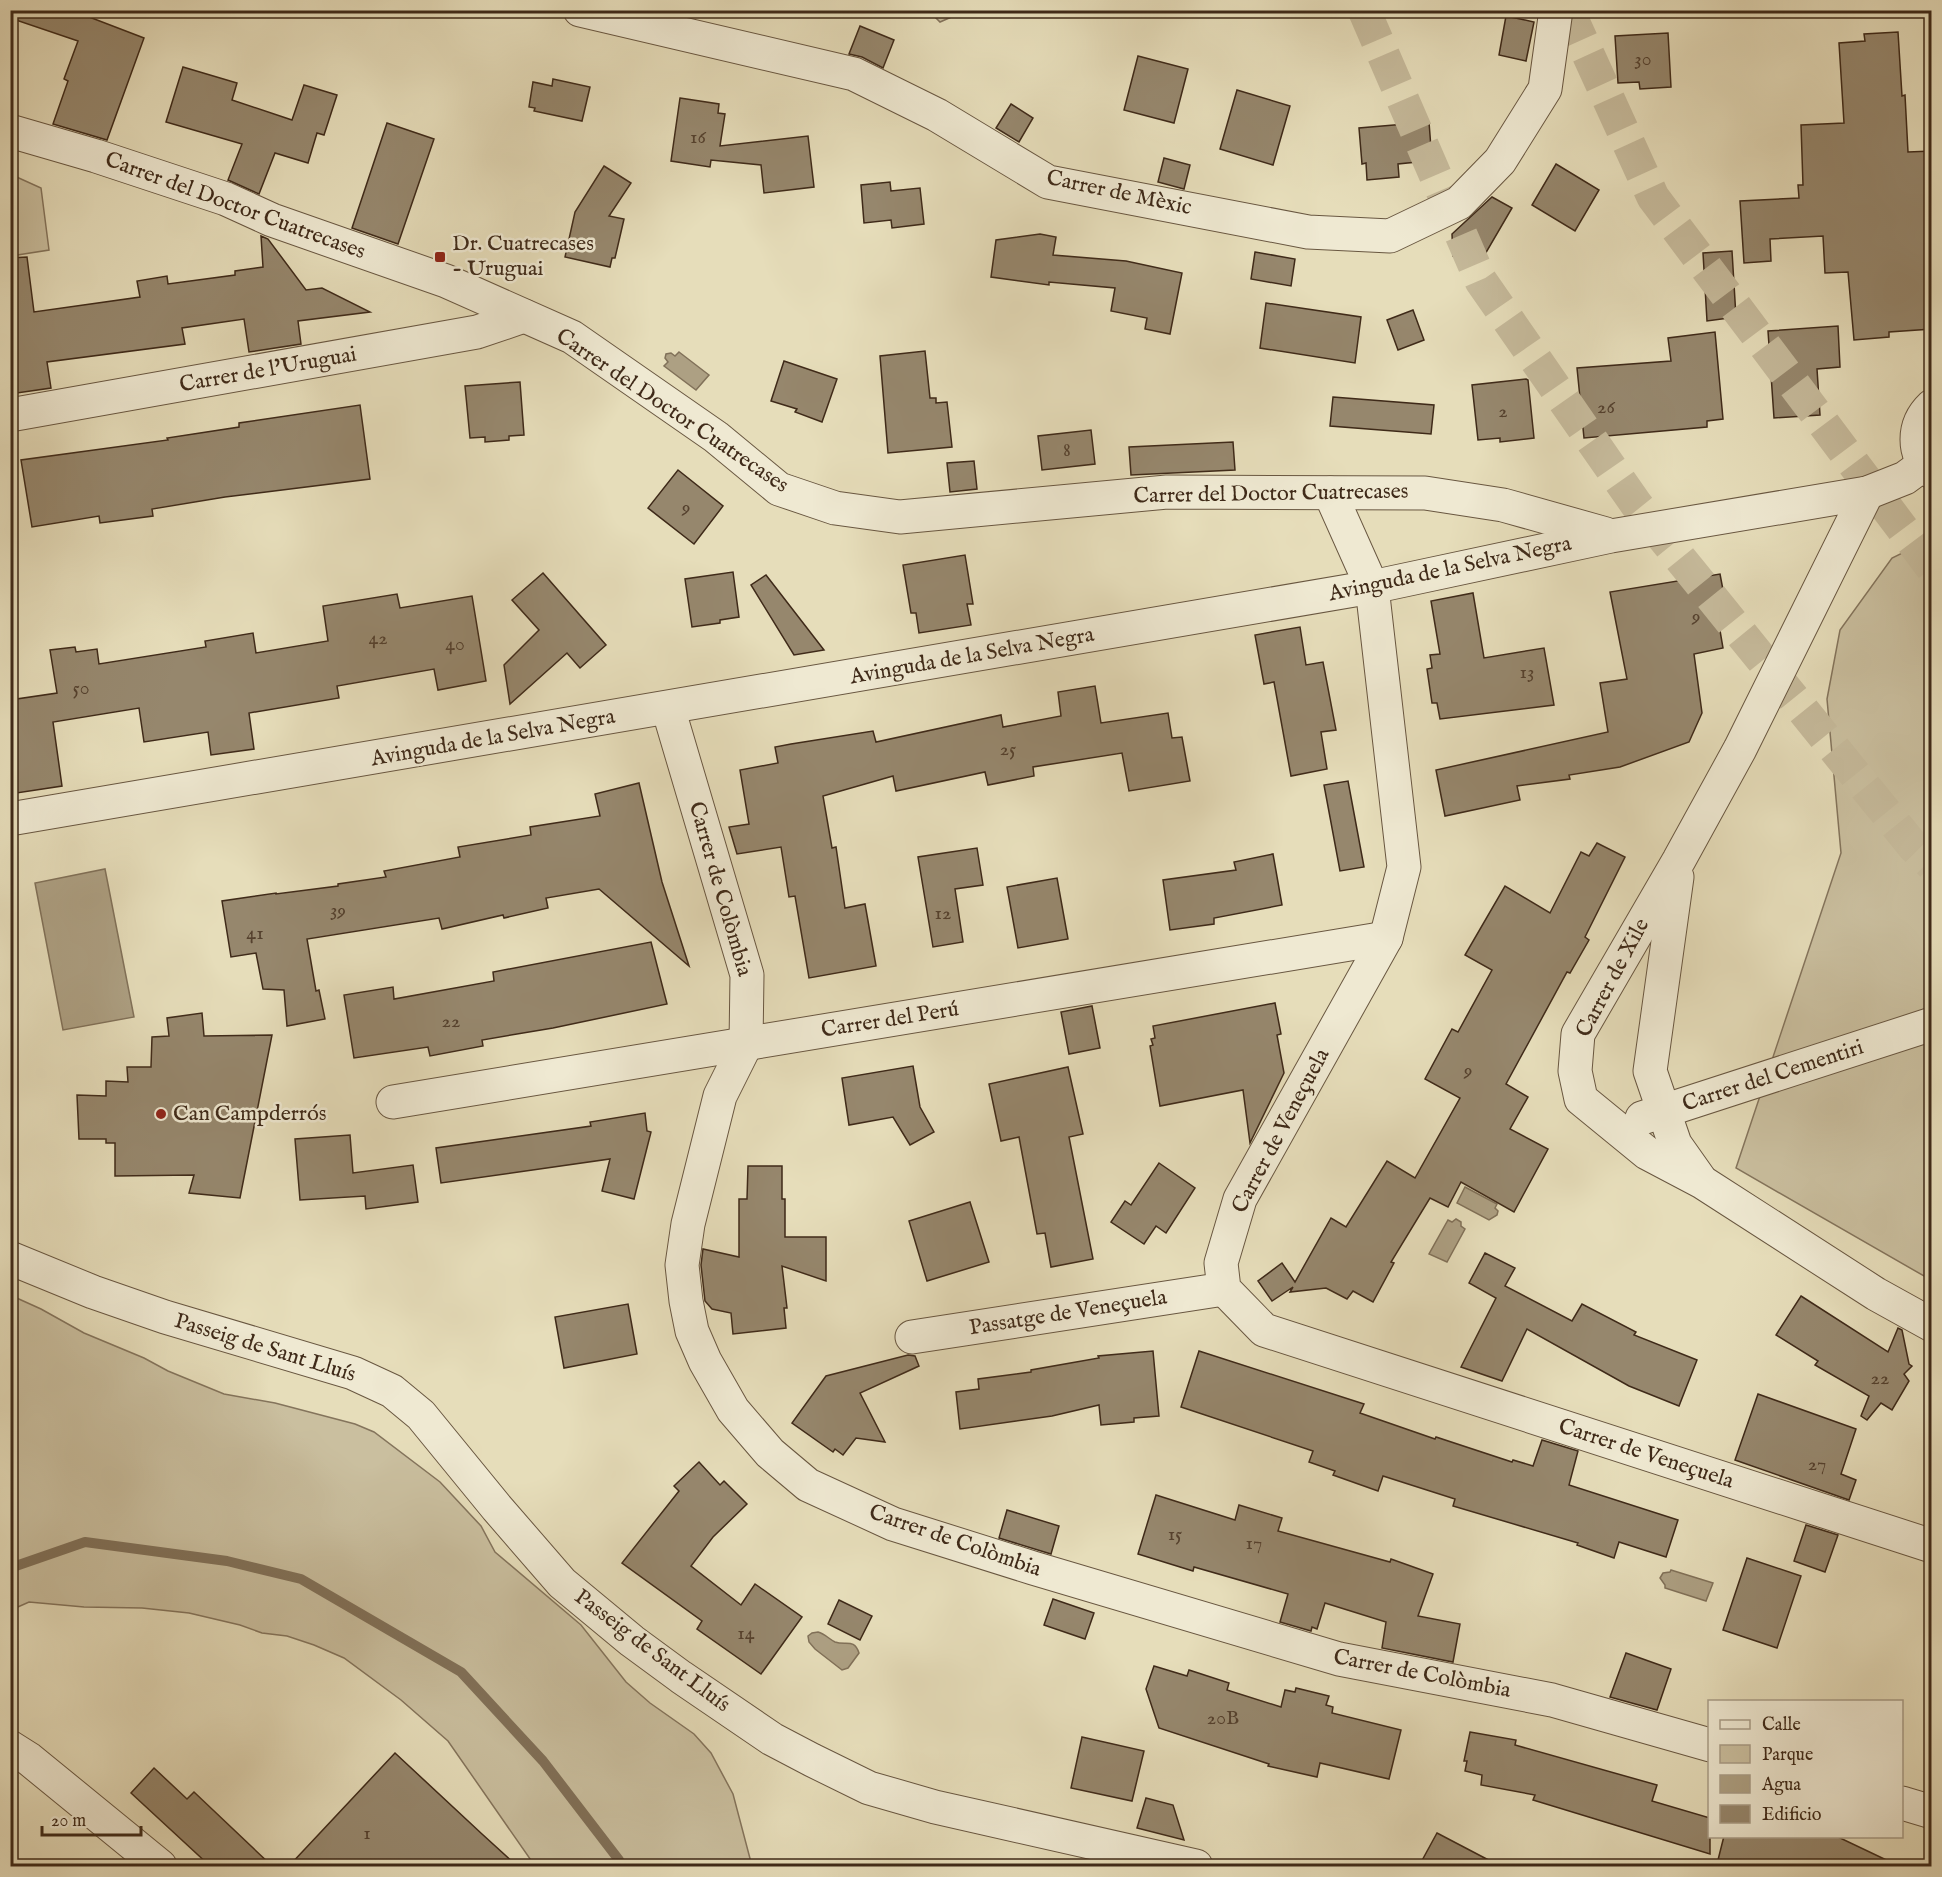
<svg xmlns="http://www.w3.org/2000/svg" width="1942" height="1877" font-family="'IM FELL English',serif">
  <rect width="100%" height="100%" fill="#e6ddba"/>
  <filter id="stains"><feTurbulence type="fractalNoise" baseFrequency=".00333" numOctaves="4"/><feColorMatrix values="0 0 0 0 .2 0 0 0 0 .09 0 0 0 0 .02 0 0 0 .5 -.17"/></filter>
  <radialGradient id="worn" r=".72"><stop offset=".6" stop-color="#630" stop-opacity="0"/><stop offset="1" stop-color="#630" stop-opacity=".3"/></radialGradient>
  <g fill="#cabf9f" stroke="#84745c" stroke-width="1.5">
    <polygon points="929,11 965,11 940,22"/>
    <polygon points="10,174 41,188 49,250 11,256"/>
    <polygon points="1931,539 1931,1280 1736,1168 1841,853 1827,699 1840,630 1892,558"/>
    <polygon points="10,1295 41,1309 84,1333 144,1358 168,1371 224,1394 275,1403 355,1424 374,1432 440,1482 481,1526 495,1552 581,1625 626,1682 650,1703 694,1734 711,1753 733,1794 752,1866 535,1866 448,1741 401,1700 344,1658 314,1645 287,1636 262,1633 240,1625 189,1613 142,1608 84,1607 29,1602 11,1610"/>
  </g>
  <g fill="#ada083" stroke="#817159" stroke-width="1.5">
    <polygon points="679,352 709,375 696,390 664,366 668,362 665,358 666,354 671,353 675,356"/>
    <polygon points="105,869 134,1017 63,1030 35,883"/>
    <polygon points="1465,1187 1497,1204 1495,1208 1498,1211 1497,1215 1489,1220 1457,1203"/>
    <polygon points="1456,1219 1461,1222 1461,1226 1465,1229 1447,1262 1429,1254 1448,1220 1452,1222"/>
    <polygon points="1671,1570 1713,1583 1706,1601 1665,1588 1665,1585 1660,1578 1663,1573 1670,1572"/>
    <path d="M 818,1632 C 825,1634 829,1639 835,1642 C 846,1646 854,1638 859,1653 L 848,1668 L 842,1670 L 815,1649 L 809,1642 L 808,1636 L 812,1633 Z"/>
  </g>
  <g fill="none" stroke-linecap="round" stroke-linejoin="round">
    <polyline stroke="#817159" stroke-width="10" points="10,1568 85,1542 227,1561 301,1579 461,1672 543,1761 619,1860 621,1866"/>
  </g>
  <g fill="#96876d" stroke="#3f2a19" stroke-width="1.5">
    <polygon points="10,10 71,10 144,38 107,140 53,124 68,81 64,79 78,41 10,18"/>
    <polygon points="1506,16 1534,22 1526,61 1499,55"/>
    <polygon points="860,26 894,40 883,68 862,57 849,54"/>
    <polygon points="1898,32 1902,96 1905,95 1908,152 1932,151 1932,329 1889,332 1889,337 1854,340 1848,272 1825,273 1823,236 1770,239 1771,261 1744,263 1740,201 1799,198 1798,185 1803,185 1801,125 1844,123 1839,43 1865,41 1864,34"/>
    <polygon points="1668,33 1671,87 1640,89 1639,82 1618,83 1615,36"/>
    <polygon points="1138,56 1188,69 1174,123 1124,110"/>
    <polygon points="183,67 237,83 232,100 292,120 304,85 337,95 324,135 317,133 308,163 275,153 259,194 228,180 242,144 166,122"/>
    <polygon points="553,79 590,87 582,121 534,111 535,108 529,107 533,82 552,86"/>
    <polygon points="1237,90 1290,106 1273,165 1220,149"/>
    <polygon points="680,98 719,104 718,113 725,114 720,146 808,136 814,187 764,193 761,165 711,160 710,167 671,161"/>
    <polygon points="1011,104 1033,118 1019,142 996,128"/>
    <polygon points="1429,122 1431,148 1416,149 1417,162 1398,164 1399,177 1367,180 1366,163 1362,164 1359,128"/>
    <polygon points="387,123 434,139 398,244 352,228"/>
    <polygon points="1164,158 1190,165 1184,189 1158,182"/>
    <polygon points="1556,164 1599,190 1575,231 1532,205"/>
    <polygon points="604,166 631,183 609,216 624,219 615,258 612,258 610,267 565,257 575,212"/>
    <polygon points="890,182 891,191 920,188 924,224 892,228 891,220 864,223 861,185"/>
    <polygon points="1492,197 1512,208 1484,256 1453,256 1452,234"/>
    <polygon points="1040,234 1056,237 1053,255 1126,261 1182,273 1170,334 1145,329 1147,318 1111,311 1115,288 1049,282 1049,285 991,277 996,240"/>
    <polygon points="261,236 268,239 306,290 322,288 370,312 298,321 301,344 249,352 244,319 182,328 185,344 47,362 51,388 10,394 10,258 27,257 34,312 140,297 137,281 167,276 168,284 235,275 235,271 263,267"/>
    <polygon points="1732,251 1736,317 1707,321 1703,253"/>
    <polygon points="1255,252 1295,259 1291,286 1251,279"/>
    <polygon points="1266,303 1361,317 1355,363 1260,348"/>
    <polygon points="1413,310 1424,340 1398,350 1387,320"/>
    <polygon points="1838,326 1840,367 1817,369 1820,415 1774,418 1768,331"/>
    <polygon points="1715,332 1723,419 1707,421 1707,427 1584,438 1577,368 1671,361 1668,338"/>
    <polygon points="925,351 930,398 936,398 936,403 947,402 952,447 888,453 880,356"/>
    <polygon points="784,361 837,379 822,422 795,412 797,409 771,401"/>
    <polygon points="1526,379 1528,380 1534,438 1500,442 1500,438 1478,440 1472,385"/>
    <polygon points="520,382 524,435 509,436 509,440 485,442 485,437 470,438 465,386"/>
    <polygon points="1333,397 1434,405 1431,434 1330,426"/>
    <polygon points="360,405 370,479 225,497 152,509 153,516 100,523 99,516 32,527 21,460 168,440 167,438 239,427 239,423"/>
    <polygon points="1091,430 1095,464 1042,470 1038,436"/>
    <polygon points="1233,442 1235,470 1131,475 1129,447"/>
    <polygon points="974,461 977,489 950,492 947,463"/>
    <polygon points="678,470 723,506 694,544 648,508"/>
    <polygon points="965,555 973,604 967,604 971,625 919,633 916,613 911,613 903,565"/>
    <polygon points="733,572 739,617 720,620 720,623 692,627 685,579"/>
    <polygon points="543,573 606,645 580,668 567,653 510,704 504,665 539,630 512,600"/>
    <polygon points="1720,574 1727,611 1717,613 1723,648 1694,654 1702,713 1689,742 1620,767 1569,775 1570,779 1517,786 1520,800 1445,816 1436,770 1608,732 1600,683 1627,679 1610,592"/>
    <polygon points="766,575 824,650 794,655 751,585"/>
    <polygon points="1473,593 1484,658 1544,648 1554,705 1440,719 1437,703 1432,703 1427,669 1432,668 1430,655 1440,654 1431,601"/>
    <polygon points="397,594 400,608 472,596 486,681 438,690 434,669 337,686 339,698 249,713 254,749 211,755 208,732 144,742 139,708 53,722 62,786 10,794 10,700 57,693 50,650 75,647 76,652 97,649 99,664 206,647 205,641 253,633 256,653 328,641 323,606"/>
    <polygon points="1300,627 1306,665 1323,662 1336,730 1321,732 1327,769 1291,776 1274,682 1264,684 1255,635"/>
    <polygon points="1095,686 1101,723 1168,713 1172,738 1182,737 1190,781 1129,791 1122,753 1033,767 1034,776 988,785 985,772 896,791 893,776 823,796 832,848 836,847 845,908 865,904 876,966 809,978 795,896 789,897 781,847 737,854 729,827 749,824 740,770 778,763 775,747 791,744 873,731 876,742 1001,715 1003,727 1061,716 1058,692"/>
    <polygon points="1348,781 1364,867 1340,871 1324,785"/>
    <polygon points="639,783 662,882 689,966 599,889 546,898 548,908 504,918 503,915 442,929 439,918 307,939 316,991 319,990 325,1019 287,1026 284,990 263,989 256,953 231,957 222,901 276,893 276,894 338,886 338,884 386,877 384,871 460,857 458,847 531,835 530,827 600,816 595,794"/>
    <polygon points="1597,843 1625,857 1585,937 1589,940 1570,973 1567,972 1506,1084 1528,1097 1510,1129 1548,1149 1514,1212 1461,1182 1448,1207 1430,1198 1391,1262 1394,1263 1373,1302 1353,1291 1347,1299 1326,1288 1290,1292 1293,1287 1272,1301 1258,1281 1282,1263 1295,1282 1331,1218 1346,1227 1387,1161 1415,1178 1460,1098 1425,1079 1452,1029 1458,1032 1492,970 1465,955 1505,886 1550,913 1581,852 1589,856"/>
    <polygon points="977,848 983,885 955,889 963,942 933,947 918,857"/>
    <polygon points="1273,854 1282,905 1214,918 1214,924 1170,930 1163,880 1236,870 1234,862"/>
    <polygon points="1057,878 1068,939 1018,948 1007,887"/>
    <polygon points="651,942 667,1004 553,1028 482,1040 483,1046 430,1056 428,1047 354,1058 344,995 393,987 394,999 494,981 493,972"/>
    <polygon points="1275,1003 1281,1034 1277,1035 1284,1073 1250,1143 1243,1090 1160,1106 1150,1046 1153,1045 1151,1039 1155,1038 1153,1026"/>
    <polygon points="1092,1006 1100,1048 1069,1054 1061,1012"/>
    <polygon points="202,1013 204,1036 272,1035 240,1198 189,1193 194,1175 115,1176 115,1143 106,1143 106,1139 79,1139 77,1095 106,1096 106,1081 128,1082 127,1067 151,1067 152,1037 169,1036 167,1018"/>
    <polygon points="913,1066 920,1107 934,1132 910,1145 893,1117 849,1125 842,1078"/>
    <polygon points="1068,1067 1083,1134 1069,1137 1093,1259 1051,1267 1045,1233 1037,1234 1019,1137 1001,1141 989,1084"/>
    <polygon points="645,1113 647,1131 651,1132 634,1199 602,1191 610,1159 441,1183 436,1148 591,1126 590,1122"/>
    <polygon points="350,1135 353,1173 413,1165 418,1202 366,1209 365,1196 300,1200 295,1139"/>
    <polygon points="1159,1163 1195,1188 1166,1233 1156,1226 1144,1244 1111,1222 1125,1201 1131,1205"/>
    <polygon points="748,1166 782,1166 782,1199 785,1199 785,1237 826,1237 826,1281 782,1266 787,1308 784,1308 786,1328 733,1334 731,1313 712,1309 705,1301 701,1265 703,1249 739,1257 739,1199 747,1199"/>
    <polygon points="970,1202 989,1262 927,1281 909,1221"/>
    <polygon points="1485,1253 1515,1268 1505,1286 1572,1321 1582,1304 1636,1332 1634,1335 1697,1360 1679,1406 1629,1386 1527,1329 1502,1381 1461,1367 1496,1298 1469,1283"/>
    <polygon points="1801,1296 1888,1352 1898,1328 1902,1330 1909,1364 1912,1366 1904,1374 1909,1381 1892,1410 1881,1403 1867,1420 1861,1416 1869,1396 1815,1365 1818,1361 1776,1335"/>
    <polygon points="628,1304 637,1354 564,1368 555,1317"/>
    <polygon points="1153,1351 1159,1416 1134,1418 1134,1422 1101,1425 1099,1405 1052,1416 960,1429 956,1392 979,1389 978,1379 1031,1372 1031,1370 1099,1358 1098,1356"/>
    <polygon points="1199,1351 1364,1404 1360,1413 1435,1439 1436,1437 1512,1462 1513,1460 1533,1466 1542,1440 1578,1451 1569,1485 1678,1520 1666,1557 1619,1542 1614,1558 1577,1545 1578,1543 1453,1506 1455,1499 1383,1476 1378,1491 1333,1475 1335,1471 1309,1462 1313,1451 1181,1407"/>
    <polygon points="908,1355 915,1356 919,1366 860,1393 885,1442 856,1438 843,1455 835,1449 833,1452 792,1423 826,1376"/>
    <polygon points="1758,1394 1856,1429 1841,1474 1856,1480 1849,1500 1735,1460"/>
    <polygon points="699,1462 720,1485 724,1481 747,1504 713,1537 691,1566 741,1605 755,1584 802,1617 761,1674 697,1629 702,1621 622,1563 679,1491 674,1486"/>
    <polygon points="1156,1495 1235,1520 1239,1505 1282,1518 1278,1531 1390,1562 1391,1559 1433,1574 1418,1616 1460,1624 1453,1662 1382,1648 1386,1622 1325,1603 1317,1629 1312,1627 1311,1631 1280,1622 1288,1594 1194,1567 1193,1571 1138,1554"/>
    <polygon points="1007,1510 1059,1526 1051,1554 999,1538"/>
    <polygon points="1806,1525 1838,1535 1825,1572 1794,1561"/>
    <polygon points="1747,1558 1801,1576 1777,1648 1723,1630"/>
    <polygon points="1053,1599 1094,1613 1085,1639 1044,1625"/>
    <polygon points="839,1600 872,1616 860,1640 828,1624"/>
    <polygon points="1626,1653 1671,1669 1657,1710 1610,1697"/>
    <polygon points="1154,1666 1187,1676 1189,1670 1229,1683 1227,1690 1281,1707 1285,1690 1295,1692 1296,1688 1329,1696 1326,1705 1333,1707 1332,1713 1401,1730 1389,1779 1320,1763 1317,1777 1268,1766 1269,1764 1159,1728 1146,1689"/>
    <polygon points="1470,1732 1516,1740 1515,1745 1657,1785 1652,1801 1710,1818 1710,1854 1533,1800 1535,1795 1481,1785 1482,1775 1465,1771 1467,1761 1464,1761"/>
    <polygon points="1082,1737 1144,1751 1132,1801 1071,1788"/>
    <polygon points="395,1753 482,1834 517,1866 289,1866"/>
    <polygon points="154,1768 187,1799 194,1792 272,1866 210,1866 131,1793"/>
    <polygon points="1146,1798 1173,1805 1184,1840 1137,1828"/>
    <polygon points="1437,1833 1500,1866 1419,1866"/>
    <polygon points="1724,1836 1836,1836 1899,1866 1745,1866 1718,1860"/>
  </g>
  <g fill="none" stroke-linecap="round" stroke-linejoin="round">
    <g stroke="#c5b99a" stroke-width="33" stroke-dasharray="33 16" stroke-linecap="butt">
      <polyline points="1364,10 1481,281 1636,504 1913,846 1932,865"/>
      <polyline points="1568,10 1653,197 1932,568"/>
    </g>
    <defs>
      <g id="minor">
        <polyline points="580,10 854,74 937,115 1048,182 1308,232 1390,236 1459,203 1500,161 1545,89 1556,10"/>
        <polyline points="10,131 96,156 226,199 272,220 446,281 572,337 716,437 779,489 835,508 900,517 1167,492 1425,493 1503,505 1606,534"/>
        <path d="M 1932,406 C 1912,425 1912,454 1932,472"/>
        <polyline points="10,415 477,332 524,316"/>
        <polyline points="1330,493 1372,587 1404,867 1386,938 1240,1199 1221,1263 1224,1289 1264,1330 1932,1546"/>
        <polyline points="1867,493 1740,749 1679,860 1578,1034 1575,1071 1581,1099 1647,1153 1702,1182 1876,1294 1932,1325"/>
        <polyline points="668,708 747,975 746,1044 720,1096 688,1224 682,1265 686,1301 692,1331 705,1361 733,1410 770,1453 808,1485 893,1524 1033,1568 1339,1659 1552,1700 1710,1745"/>
        <polyline points="10,819 1372,587 1611,536 1867,493 1905,478 1924,464"/>
        <polyline points="1677,877 1650,1071 1675,1144 1699,1178"/>
        <polyline points="393,1102 1386,938"/>
        <polyline points="1642,1118 1932,1024"/>
        <polyline points="10,1258 93,1292 165,1317 353,1373 392,1391 421,1415 497,1508 562,1583 632,1641 681,1677 772,1739 812,1760 869,1788 935,1807 1196,1866"/>
        <polyline points="912,1337 1224,1289"/>
        <polyline points="10,1747 29,1759 160,1866"/>
        <polyline points="1902,1803 1932,1812"/>
      </g>
    </defs>
    <use href="#minor" stroke="#695741" stroke-width="35"/>
    <use href="#minor" stroke="#efe9d2" stroke-width="33"/>
  </g>
  <g fill="#8f2418" stroke="#efe9d2" stroke-width="2">
    <rect x="434" y="251" width="12" height="12" rx="3"/>
    <circle cx="161" cy="1114" r="6"/>
  </g>
  <g text-anchor="middle" dominant-baseline="central" stroke-width="5" stroke-linejoin="round" paint-order="stroke">
    <g font-size="20" fill="#55412e">
      <text x="1643" y="59">30</text>
      <text x="698" y="137">16</text>
      <text x="1606" y="407">26</text>
      <text x="1503" y="411">2</text>
      <text x="1067" y="450">8</text>
      <text x="686" y="507">9</text>
      <text x="1696" y="616">9</text>
      <text x="378" y="638">42</text>
      <text x="455" y="644">40</text>
      <text x="1527" y="672">13</text>
      <text x="81" y="688">50</text>
      <text x="1008" y="749">25</text>
      <text x="338" y="910">39</text>
      <text x="943" y="913">12</text>
      <text x="255" y="933">41</text>
      <text x="451" y="1021">22</text>
      <text x="1468" y="1070">9</text>
      <text x="1880" y="1378">22</text>
      <text x="1817" y="1464">27</text>
      <text x="1175" y="1534">15</text>
      <text x="1254" y="1543">17</text>
      <text x="746" y="1633">14</text>
      <text x="1223" y="1718">20B</text>
      <text x="367" y="1833">1</text>
    </g>
    <g font-size="22" fill="#3f2a19" stroke="#efe9d2">
      <text transform="translate(1119 193) rotate(12)">Carrer de Mèxic</text>
      <text transform="translate(235 206) rotate(20)">Carrer del Doctor Cuatrecases</text>
      <text transform="translate(268 370) rotate(-10)">Carrer de l'Uruguai</text>
      <text transform="translate(672 411) rotate(34)">Carrer del Doctor Cuatrecases</text>
      <text transform="translate(1271 494) rotate(-1)">Carrer del Doctor Cuatrecases</text>
      <text transform="translate(1450 569) rotate(-12)">Avinguda de la Selva Negra</text>
      <text transform="translate(972 656) rotate(-10)">Avinguda de la Selva Negra</text>
      <text transform="translate(493 738) rotate(-10)">Avinguda de la Selva Negra</text>
      <text transform="translate(720 889) rotate(74)">Carrer de Colòmbia</text>
      <text transform="translate(1613 978) rotate(-62)">Carrer de Xile</text>
      <text transform="translate(890 1020) rotate(-9)">Carrer del Perú</text>
      <text transform="translate(1773 1076) rotate(-18)">Carrer del Cementiri</text>
      <text transform="translate(1281 1131) rotate(-62)">Carrer de Veneçuela</text>
      <text transform="translate(1068 1313) rotate(-9)">Passatge de Veneçuela</text>
      <text transform="translate(265 1348) rotate(17)">Passeig de Sant Lluís</text>
      <text transform="translate(1646 1454) rotate(18)">Carrer de Veneçuela</text>
      <text transform="translate(955 1541) rotate(19)">Carrer de Colòmbia</text>
      <text transform="translate(652 1651) rotate(37)">Passeig de Sant Lluís</text>
      <text transform="translate(1422 1674) rotate(11)">Carrer de Colòmbia</text>
    </g>
    <g font-size="22" fill="#3f2a19" stroke="#efe9d2" text-anchor="start">
      <text x="452" y="244">Dr. Cuatrecases<tspan x="452" dy="25">- Uruguai</tspan></text>
      <text x="173" y="1114">Can Campderrós</text>
    </g>
  </g>
  <rect width="1942" height="1877" fill="none" stroke="#e6ddba" stroke-width="36"/>
  <rect x="12" y="12" width="1918" height="1853" fill="none" stroke="#3f2a19" stroke-width="3"/>
  <rect x="18" y="18" width="1906" height="1841" fill="none" stroke="#3f2a19" stroke-width="1.5"/>
  <rect x="1708" y="1700" width="195" height="138" fill="#efe9d2" stroke="#a99d88" stroke-width="1.5"/>
  <rect x="1720" y="1720" width="30" height="9" fill="#efe9d2" stroke="#a99d88" stroke-width="1.5"/>
  <text x="1762" y="1730" font-size="18" fill="#3f2a19">Calle</text>
  <rect x="1720" y="1745" width="30" height="18" fill="#cabf9f" stroke="#a99d88" stroke-width="1.5"/>
  <text x="1762" y="1760" font-size="18" fill="#3f2a19">Parque</text>
  <rect x="1720" y="1775" width="30" height="18" fill="#ada083" stroke="#a99d88" stroke-width="1.5"/>
  <text x="1762" y="1790" font-size="18" fill="#3f2a19">Agua</text>
  <rect x="1720" y="1805" width="30" height="18" fill="#96876d" stroke="#a99d88" stroke-width="1.5"/>
  <text x="1762" y="1820" font-size="18" fill="#3f2a19">Edificio</text>
  <path d="M42 1826v9h99v-9" fill="none" stroke="#3f2a19" stroke-width="3"/>
  <text x="51" y="1826" font-size="18" fill="#3f2a19" stroke="#efe9d2" stroke-width="4.5" paint-order="stroke">20 m</text>
  <rect width="100%" height="100%" filter="url(#stains)"/>
  <rect width="100%" height="100%" fill="url(#worn)"/>
</svg>
